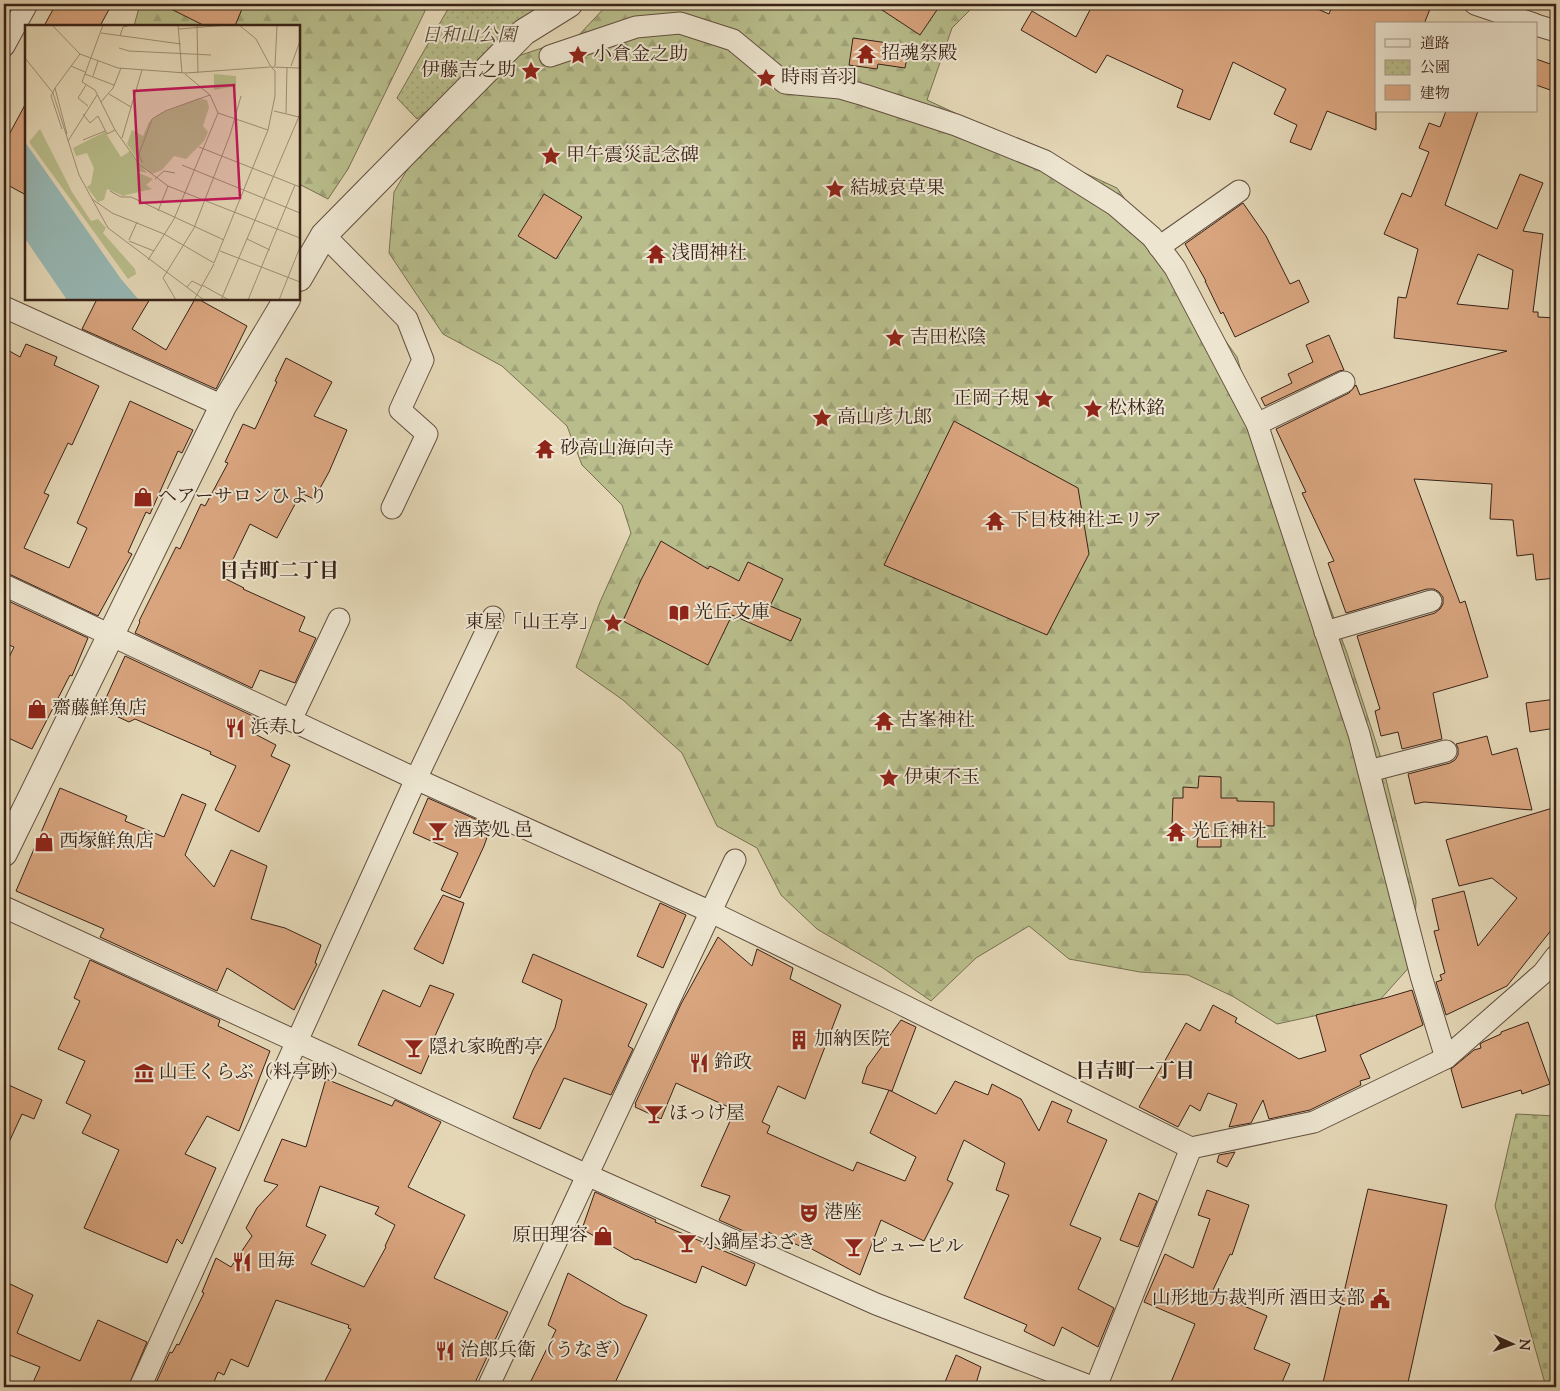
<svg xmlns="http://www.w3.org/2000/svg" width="1560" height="1391" font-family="'Sorts Mill Goudy','Noto Serif JP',serif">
  <defs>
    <pattern id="forest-firs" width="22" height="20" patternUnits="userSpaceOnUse" patternTransform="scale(1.25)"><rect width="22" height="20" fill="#b8bd8b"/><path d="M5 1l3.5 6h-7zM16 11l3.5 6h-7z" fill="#9fa277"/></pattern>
    <pattern id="cemetery-stones" width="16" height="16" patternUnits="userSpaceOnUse" patternTransform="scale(1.25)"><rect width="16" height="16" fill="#b8bd8b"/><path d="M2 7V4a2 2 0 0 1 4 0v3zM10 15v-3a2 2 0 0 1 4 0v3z" fill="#9fa277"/></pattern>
    <pattern id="park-dots" width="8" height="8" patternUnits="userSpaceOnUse" patternTransform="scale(1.25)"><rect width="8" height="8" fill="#b8bd8b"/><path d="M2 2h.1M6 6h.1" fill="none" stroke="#9fa277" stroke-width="1.8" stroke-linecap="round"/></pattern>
  </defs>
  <rect width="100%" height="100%" fill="#e4d7b6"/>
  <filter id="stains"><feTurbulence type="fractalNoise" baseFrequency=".004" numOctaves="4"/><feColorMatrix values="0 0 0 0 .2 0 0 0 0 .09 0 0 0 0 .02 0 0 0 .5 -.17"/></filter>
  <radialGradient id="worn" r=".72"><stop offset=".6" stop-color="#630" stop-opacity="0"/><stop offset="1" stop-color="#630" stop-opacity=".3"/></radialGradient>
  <g fill="url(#forest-firs)" stroke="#787051">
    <polygon points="140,4 427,4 425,11 348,169 328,199 299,184 299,26 134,26"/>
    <polygon points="608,4 976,4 952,28 927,100 1117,188 1237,357 1270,469 1316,570 1347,653 1380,755 1416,901 1413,963 1378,1002 1277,1024 1234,997 1188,975 1140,972 1069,959 1029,926 976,958 931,1001 883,968 817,929 781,895 757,848 717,826 682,753 623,700 576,667 600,602 631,533 622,505 582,465 567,426 502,366 443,334 389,253 394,192 417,153 518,56 578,36"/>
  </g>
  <polygon fill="url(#cemetery-stones)" stroke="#787051" points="1516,1114 1556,1116 1556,1387 1546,1387 1495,1206"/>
  <polygon fill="url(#park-dots)" stroke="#787051" points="445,4 564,4 545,15 417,119 397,98 448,9"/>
  <g fill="#d9a57f" stroke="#382217" fill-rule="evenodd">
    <polygon points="56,4 112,4 100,26 44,26"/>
    <polygon points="161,4 244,4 235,26 205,26"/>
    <polygon points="873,4 941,4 920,35"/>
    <polygon points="1093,4 1306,4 1329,14 1333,4 1432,4 1424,24 1376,24 1376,130 1327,111 1311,150 1290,142 1297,125 1274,114 1286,89 1233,62 1210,120 1177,107 1183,90 1107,55 1096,73 1021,30 1032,11 1076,37"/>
    <polygon points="853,38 909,46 905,68 878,64 877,69 849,65"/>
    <polygon points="1536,59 1556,66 1556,92 1536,85"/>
    <polygon points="26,103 26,195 4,183 4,144"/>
    <path d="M 1446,111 L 1478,111 L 1445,205 L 1497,229 L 1520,174 L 1543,183 L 1523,231 L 1543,234 L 1533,312 L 1538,312 L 1538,317 L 1556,318 L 1556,578 L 1536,580 L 1533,554 L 1517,556 L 1513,520 L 1490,519 L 1492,484 L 1414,479 L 1460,603 L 1465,601 L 1488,677 L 1433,693 L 1442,739 L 1402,749 L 1398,732 L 1381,736 L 1375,711 L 1380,709 L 1357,636 L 1435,613 L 1440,609 L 1443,604 L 1443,597 L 1439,592 L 1434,589 L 1427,589 L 1346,613 L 1328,563 L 1334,561 L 1302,493 L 1306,492 L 1276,429 L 1349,393 L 1356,385 L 1360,395 L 1507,351 L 1394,338 L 1398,297 L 1406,298 L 1418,249 L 1384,234 L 1402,193 L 1411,197 L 1429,152 L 1419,148 L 1429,123 L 1440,127 ZM 1478,254 L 1513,270 L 1508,309 L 1457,304 Z"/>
    <polygon points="544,194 582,217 556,259 518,236"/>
    <polygon points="1243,203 1266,236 1290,284 1299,280 1309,302 1235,337 1223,312 1221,314 1205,281 1206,281 1185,244"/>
    <polygon points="97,299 150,299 132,329 166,350 195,299 198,299 247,326 216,389 82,329"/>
    <polygon points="1329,335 1344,370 1339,371 1265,406 1261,398 1292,383 1288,374 1313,362 1306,345"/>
    <polygon points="26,344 57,357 54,365 99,386 72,445 68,443 44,493 49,495 24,548 69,568 87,528 77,523 130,401 193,430 182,453 178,451 150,514 146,512 128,552 132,554 98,616 9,574 4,573 4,348 20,357"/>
    <polygon points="286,358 332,382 314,416 347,430 329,472 314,499 301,493 277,538 250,524 224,578 244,588 243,589 305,617 299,631 316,638 295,683 260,670 252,688 135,633 140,622 139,621 176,547 180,549 201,504 205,506 228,463 225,462 243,424 255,429 277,382 275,381"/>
    <polygon points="954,421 1078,488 1089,554 1047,635 884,565"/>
    <polygon points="661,541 708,569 710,566 739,581 748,562 783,579 770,606 801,619 791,641 732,615 708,665 623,621 641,580"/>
    <polygon points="4,599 88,638 72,676 70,675 32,749 4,736 4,668 14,647 4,643"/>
    <polygon points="125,656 257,718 251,732 276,745 271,756 290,765 259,832 215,810 236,766 210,754 211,752 135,719 129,722 101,709"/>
    <polygon points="1556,699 1556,728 1530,732 1526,703"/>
    <polygon points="1487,736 1492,755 1517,748 1532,810 1424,802 1415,804 1408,774 1450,763 1455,760 1458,755 1458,748 1456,744"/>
    <polygon points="1199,776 1221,777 1221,798 1237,798 1237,801 1274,802 1274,826 1221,825 1221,847 1197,847 1198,837 1183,837 1183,826 1172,826 1173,798 1183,798 1183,787 1198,788"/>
    <polygon points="60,788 127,816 125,821 164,837 182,794 206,804 185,855 214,887 231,850 267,866 251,919 285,928 321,945 315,963 317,964 294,1010 227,968 217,991 100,937 104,929 16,891"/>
    <polygon points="428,798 491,826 484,846 460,898 441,890 458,853 413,833"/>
    <polygon points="1556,807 1556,924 1507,986 1446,1015 1436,982 1442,980 1440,975 1445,973 1434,931 1439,930 1432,899 1464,891 1478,946 1517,898 1492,878 1459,886 1446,840"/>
    <polygon points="443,895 464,903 443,964 414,949"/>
    <polygon points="660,903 686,915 663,968 637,956"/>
    <polygon points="718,937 752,966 757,949 793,968 790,979 841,1005 805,1099 778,1086 762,1122 770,1126 767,1133 853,1171 857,1162 905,1181 916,1157 870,1133 889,1090 936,1114 955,1081 988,1095 992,1084 1021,1099 1039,1131 1052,1101 1072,1110 1067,1122 1107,1140 1070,1225 1101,1238 1078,1289 1114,1308 1098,1347 1062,1327 1054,1346 1024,1331 1027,1325 964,1298 1009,1195 996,1190 1005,1163 964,1140 947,1180 953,1183 924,1241 881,1220 860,1275 810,1248 809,1250 768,1232 764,1240 719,1220 730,1196 701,1186 735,1110 676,1083 661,1119 635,1107 636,1104 635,1104 681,1004"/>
    <polygon points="533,954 647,1004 628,1046 633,1049 611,1095 564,1078 540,1129 513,1118 533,1070 555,1028 562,1000 522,982"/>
    <polygon points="90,960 220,1020 218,1026 270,1051 239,1131 207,1116 185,1154 216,1168 182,1244 177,1239 167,1263 84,1228 119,1150 82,1133 91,1115 66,1103 85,1061 58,1049 80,1001 74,998"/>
    <polygon points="430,985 454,994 435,1036 437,1037 421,1074 358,1045 383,990 420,1007"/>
    <polygon points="1412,990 1423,1025 1360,1055 1370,1078 1360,1081 1361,1085 1310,1110 1269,1119 1263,1100 1251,1123 1229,1127 1237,1104 1208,1093 1200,1111 1190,1105 1178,1127 1139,1107 1186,1023 1200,1031 1213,1005 1237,1018 1235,1022 1299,1059 1326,1051 1316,1015 1385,998"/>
    <polygon points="901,1020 916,1027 892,1091 862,1083 867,1067"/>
    <polygon points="1528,1022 1550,1084 1522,1094 1521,1090 1462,1108 1451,1069 1474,1050 1481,1048 1480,1044 1483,1042 1501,1034 1501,1032"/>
    <path d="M 326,1079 L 392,1106 L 395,1100 L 441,1122 L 408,1187 L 465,1215 L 434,1278 L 508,1312 L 473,1387 L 322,1387 L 351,1329 L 348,1328 L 349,1325 L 276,1300 L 248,1367 L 231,1359 L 224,1375 L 218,1372 L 212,1387 L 154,1387 L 170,1352 L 172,1353 L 177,1344 L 179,1345 L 204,1293 L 202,1292 L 216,1258 L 231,1267 L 252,1236 L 246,1228 L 257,1208 L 278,1185 L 264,1181 L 282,1139 L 306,1147 ZM 320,1186 L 379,1207 L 375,1214 L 395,1225 L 385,1246 L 386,1247 L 364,1287 L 311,1264 L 326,1235 L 306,1226 Z"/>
    <polygon points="4,1083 42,1100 34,1119 22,1114 4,1153"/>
    <polygon points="1235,1152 1227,1167 1217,1162 1219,1155"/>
    <polygon points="1368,1189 1447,1205 1407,1387 1322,1387"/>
    <polygon points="1207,1190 1249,1205 1232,1255 1230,1254 1212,1292 1267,1316 1254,1349 1290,1364 1280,1387 1169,1387 1195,1324 1144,1302 1165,1254 1193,1268 1210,1219 1198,1215"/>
    <polygon points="595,1192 656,1220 655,1222 755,1264 746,1286 702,1266 696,1283 637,1259 636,1260 582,1229"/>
    <polygon points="1139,1193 1157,1201 1138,1247 1120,1240"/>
    <polygon points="568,1273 623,1305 647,1315 613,1387 528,1387 556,1330 548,1325"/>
    <polygon points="4,1281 33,1295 17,1333 80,1361 98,1320 147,1342 128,1387 31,1387 40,1367 7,1354 4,1363"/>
    <polygon points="956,1355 981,1367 975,1387 943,1387"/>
  </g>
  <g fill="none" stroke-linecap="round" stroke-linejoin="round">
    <defs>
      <g id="minor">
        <polyline points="1475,4 1534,24"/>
        <polyline points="1536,25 1556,31"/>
        <polyline points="4,46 27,4"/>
        <polyline points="550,56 636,27 680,23 733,40 785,83 840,88 864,95 956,125 1045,161 1115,205 1152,237 1175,268 1257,424 1359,734 1421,976 1446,1058"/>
        <polyline points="324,235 407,319 423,360 400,410 427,434 392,508"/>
        <polyline points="1159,247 1239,191"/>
        <polyline points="4,307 223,406"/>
        <polyline points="1257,424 1344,382"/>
        <polyline points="4,585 416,779 711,912 901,1004 1191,1148 1314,1122 1446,1058 1543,973 1556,956"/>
        <polyline points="1325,632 1431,601"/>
        <polyline points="291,720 339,619"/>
        <polyline points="1369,771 1446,751"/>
        <polyline points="4,907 587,1175 876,1304 1092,1387"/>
        <polyline points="140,1387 416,779 493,617"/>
        <polyline points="488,1387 735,860"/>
        <polyline points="1096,1387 1191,1148"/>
      </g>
      <g id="tertiary">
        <polyline points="299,278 324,235 385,173 524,32 569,4"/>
        <polyline points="4,853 223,406 287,299"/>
      </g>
    </defs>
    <use href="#minor" stroke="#634f3f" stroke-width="23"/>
    <use href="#tertiary" stroke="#634f3f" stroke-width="28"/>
    <use href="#minor" stroke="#ede5d0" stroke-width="21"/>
    <use href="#tertiary" stroke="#ede5d0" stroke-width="26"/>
  </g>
  <defs>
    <symbol id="temple-bare" viewBox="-9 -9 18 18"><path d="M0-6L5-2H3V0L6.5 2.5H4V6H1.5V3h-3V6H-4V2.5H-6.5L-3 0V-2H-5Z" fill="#8f2418" stroke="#ede5d0" stroke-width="2.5" paint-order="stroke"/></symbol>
    <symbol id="sight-bare" viewBox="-9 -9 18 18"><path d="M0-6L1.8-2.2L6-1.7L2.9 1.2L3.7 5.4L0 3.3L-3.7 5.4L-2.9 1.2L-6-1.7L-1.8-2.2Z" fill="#8f2418" stroke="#ede5d0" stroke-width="2.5" paint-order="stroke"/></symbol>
    <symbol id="shop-bare" viewBox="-9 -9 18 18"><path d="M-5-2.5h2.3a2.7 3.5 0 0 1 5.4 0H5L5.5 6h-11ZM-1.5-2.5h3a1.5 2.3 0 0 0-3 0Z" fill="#8f2418" stroke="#ede5d0" stroke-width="2.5" paint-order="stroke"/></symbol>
    <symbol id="library-bare" viewBox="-9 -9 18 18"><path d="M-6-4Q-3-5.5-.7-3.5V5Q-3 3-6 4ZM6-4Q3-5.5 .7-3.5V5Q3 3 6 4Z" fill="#8f2418" stroke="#ede5d0" stroke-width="2.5" paint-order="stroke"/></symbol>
    <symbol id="restaurant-bare" viewBox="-9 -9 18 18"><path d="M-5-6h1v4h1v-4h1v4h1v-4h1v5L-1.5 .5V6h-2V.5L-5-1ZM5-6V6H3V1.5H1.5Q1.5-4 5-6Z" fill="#8f2418" stroke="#ede5d0" stroke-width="2.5" paint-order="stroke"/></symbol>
    <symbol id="bar-bare" viewBox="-9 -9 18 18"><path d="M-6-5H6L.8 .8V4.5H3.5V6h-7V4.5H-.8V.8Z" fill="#8f2418" stroke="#ede5d0" stroke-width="2.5" paint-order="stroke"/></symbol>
    <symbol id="building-bare" viewBox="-9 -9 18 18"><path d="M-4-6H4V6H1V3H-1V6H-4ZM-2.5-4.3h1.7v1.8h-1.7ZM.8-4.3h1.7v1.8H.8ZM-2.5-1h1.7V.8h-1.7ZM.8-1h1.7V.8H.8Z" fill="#8f2418" stroke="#ede5d0" stroke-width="2.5" paint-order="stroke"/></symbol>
    <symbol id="museum-bare" viewBox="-9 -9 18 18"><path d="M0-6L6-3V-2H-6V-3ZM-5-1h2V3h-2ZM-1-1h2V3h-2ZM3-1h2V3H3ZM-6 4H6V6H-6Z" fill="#8f2418" stroke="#ede5d0" stroke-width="2.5" paint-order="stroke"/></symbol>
    <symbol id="theatre-bare" viewBox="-9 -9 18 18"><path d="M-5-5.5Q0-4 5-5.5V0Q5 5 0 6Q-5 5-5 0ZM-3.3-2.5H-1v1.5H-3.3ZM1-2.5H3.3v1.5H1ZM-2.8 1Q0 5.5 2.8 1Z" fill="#8f2418" stroke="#ede5d0" stroke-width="2.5" paint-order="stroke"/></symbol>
    <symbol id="civic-bare" viewBox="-9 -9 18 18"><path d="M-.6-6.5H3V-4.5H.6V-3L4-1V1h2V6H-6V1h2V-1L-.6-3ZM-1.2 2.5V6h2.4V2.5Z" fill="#8f2418" stroke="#ede5d0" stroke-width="2.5" paint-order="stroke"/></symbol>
  </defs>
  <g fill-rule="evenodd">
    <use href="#temple-bare" x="852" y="40" width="28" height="28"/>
    <use href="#sight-bare" x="564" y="41" width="28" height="28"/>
    <use href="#sight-bare" x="517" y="57" width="28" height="28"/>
    <use href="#sight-bare" x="752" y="64" width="28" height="28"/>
    <use href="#sight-bare" x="537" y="142" width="28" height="28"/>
    <use href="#sight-bare" x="821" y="175" width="28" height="28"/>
    <use href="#temple-bare" x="642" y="240" width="28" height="28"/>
    <use href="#sight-bare" x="881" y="324" width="28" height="28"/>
    <use href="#sight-bare" x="1030" y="385" width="28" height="28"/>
    <use href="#sight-bare" x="1079" y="395" width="28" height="28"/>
    <use href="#sight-bare" x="808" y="404" width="28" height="28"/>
    <use href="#temple-bare" x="531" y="435" width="28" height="28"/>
    <use href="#shop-bare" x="129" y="483" width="28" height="28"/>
    <use href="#temple-bare" x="981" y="507" width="28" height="28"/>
    <use href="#library-bare" x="665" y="599" width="28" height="28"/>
    <use href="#sight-bare" x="599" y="609" width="28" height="28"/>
    <use href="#shop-bare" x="23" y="695" width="28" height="28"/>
    <use href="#temple-bare" x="870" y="707" width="28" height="28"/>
    <use href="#restaurant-bare" x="221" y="714" width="28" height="28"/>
    <use href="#sight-bare" x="875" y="764" width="28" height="28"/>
    <use href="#bar-bare" x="424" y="817" width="28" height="28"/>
    <use href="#temple-bare" x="1162" y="818" width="28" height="28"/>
    <use href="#shop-bare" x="30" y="828" width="28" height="28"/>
    <use href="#building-bare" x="785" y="1026" width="28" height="28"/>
    <use href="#bar-bare" x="400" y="1034" width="28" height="28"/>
    <use href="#restaurant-bare" x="685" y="1049" width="28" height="28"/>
    <use href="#museum-bare" x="130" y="1059" width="28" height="28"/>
    <use href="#bar-bare" x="640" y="1100" width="28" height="28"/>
    <use href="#theatre-bare" x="795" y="1199" width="28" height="28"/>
    <use href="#shop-bare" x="589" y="1222" width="28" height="28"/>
    <use href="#bar-bare" x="673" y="1229" width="28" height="28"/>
    <use href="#bar-bare" x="840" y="1233" width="28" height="28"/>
    <use href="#restaurant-bare" x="228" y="1248" width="28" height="28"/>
    <use href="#civic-bare" x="1366" y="1285" width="28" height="28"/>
    <use href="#restaurant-bare" x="431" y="1337" width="28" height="28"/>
  </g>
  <g text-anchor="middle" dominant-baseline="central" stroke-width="4" stroke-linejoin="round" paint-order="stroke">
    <g font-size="19" font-style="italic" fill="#584934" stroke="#ede5d0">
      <text x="469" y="36">日和山公園</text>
    </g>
    <g font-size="19" fill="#382217" stroke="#ede5d0" text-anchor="start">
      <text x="881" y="54">招魂祭殿</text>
      <text x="593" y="55">小倉金之助</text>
      <text x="516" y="71" text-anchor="end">伊藤吉之助</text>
      <text x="781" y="78">時雨音羽</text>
      <text x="566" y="156">甲午震災記念碑</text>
      <text x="850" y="189">結城哀草果</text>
      <text x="671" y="254">浅間神社</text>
      <text x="910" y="338">吉田松陰</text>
      <text x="1029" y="399" text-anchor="end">正岡子規</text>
      <text x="1108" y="409">松林銘</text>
      <text x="837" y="418">高山彦九郎</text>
      <text x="560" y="449">砂高山海向寺</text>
      <text x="158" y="497">ヘアーサロンひより</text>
      <text x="1010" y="521">下日枝神社エリア</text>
      <text x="694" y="613">光丘文庫</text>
      <text x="598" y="623" text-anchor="end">東屋「山王亭」</text>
      <text x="52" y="709">齋藤鮮魚店</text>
      <text x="899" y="721">古峯神社</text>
      <text x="250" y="728">浜寿し</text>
      <text x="904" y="778">伊東不玉</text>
      <text x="453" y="831">酒菜処 邑</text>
      <text x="1191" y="832">光丘神社</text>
      <text x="59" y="842">西塚鮮魚店</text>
      <text x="814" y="1040">加納医院</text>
      <text x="429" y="1048">隠れ家晩酌亭</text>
      <text x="714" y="1063">鈴政</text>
      <text x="159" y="1073">山王くらぶ（料亭跡）</text>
      <text x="669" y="1114">ほっけ屋</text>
      <text x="824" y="1213">港座</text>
      <text x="588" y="1236" text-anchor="end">原田理容</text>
      <text x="702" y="1243">小鍋屋おざき</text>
      <text x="869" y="1247">ピューピル</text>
      <text x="257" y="1262">田毎</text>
      <text x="1365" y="1299" text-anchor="end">山形地方裁判所 酒田支部</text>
      <text x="460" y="1351">治郎兵衛（うなぎ）</text>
    </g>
    <g font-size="20" font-weight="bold" fill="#382217" stroke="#ede5d0">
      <text x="279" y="572">日吉町二丁目</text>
      <text x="1135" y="1072">日吉町一丁目</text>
    </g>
  </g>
  <g transform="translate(25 25)">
    <rect width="275" height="275" fill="#e4d7b6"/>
    <path d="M 174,73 L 182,75 L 184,82 L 178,101 L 183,107 L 179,116 L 161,134 L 149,131 L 137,145 L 127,149 L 117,141 L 102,119 L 107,105 L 118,111 L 124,97 L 136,88 ZM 74,144 L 114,148 L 128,154 L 121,160 L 127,164 L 97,171 Z" fill="#b8bd8b"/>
    <path d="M 189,49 L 211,51 L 211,61 L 189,65 Z" fill="#b8bd8b"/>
    <path d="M 15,104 L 47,167 L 66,196 L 73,194 L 81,203 L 78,208 L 110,244 L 111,249 L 103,254 L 4,117 ZM 80,107 L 96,132 L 105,126 L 122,148 L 113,146 L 106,153 L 99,171 L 82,164 L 79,175 L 73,177 L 62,162 L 66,159 L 69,143 L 62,128 L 51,131 L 48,123 Z" fill="#b8bd8b"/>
    <path d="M 0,117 L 96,254 L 114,275 L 42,275 L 1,215 Z" fill="#97b8b5"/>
    <path fill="none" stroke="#97b8b5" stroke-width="2.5" d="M 0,170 L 81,275"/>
    <path fill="none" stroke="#9f8f76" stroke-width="1" d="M 27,0 L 55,29 L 93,43 L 161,48 L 245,42M 78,0 L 57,57 L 70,65 L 90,105 L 115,140 L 143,161 L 275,213M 153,0 L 157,48M 172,0 L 173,48M 214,0 L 231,14 L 246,42 L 275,43M 154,4 L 202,0M 76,8 L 156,19M 95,11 L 98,2 L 107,0M 94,23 L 104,26 L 186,30M 0,33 L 28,68 L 54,150 L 83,203 L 179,275M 46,41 L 60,47M 250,41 L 252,0M 266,41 L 275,16M 60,49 L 89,60M 68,51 L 73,36M 61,60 L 53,73 L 63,81M 30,63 L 55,29M 84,69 L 106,82M 76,77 L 88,63 L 96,43M 249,86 L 274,92M 193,88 L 243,105M 261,88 L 262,42M 58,89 L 65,98 L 73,91 L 82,109 L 90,105M 37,104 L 26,71 L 30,63 L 42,109M 97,113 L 117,45M 58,115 L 80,106M 43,116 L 72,70M 174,122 L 275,162M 117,138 L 114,129 L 127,94 L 140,86 L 185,70M 157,140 L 275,188M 130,154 L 139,146 L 150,148M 85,166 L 96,172 L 106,172 L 199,215M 67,174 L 87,188 L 139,209 L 189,238 L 243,105 L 250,71 L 250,46 L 246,42M 133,186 L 143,161M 222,214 L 245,225M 104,215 L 112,197M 104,216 L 129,226M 195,226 L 275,257M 123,235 L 149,194 L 193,88 L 185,70 L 160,49M 177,260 L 204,275M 162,262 L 167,256 L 177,261M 151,275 L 138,253 L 169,203 L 205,110 L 216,71M 169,275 L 189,239M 196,275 L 275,89M 223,275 L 270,160M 254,275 L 275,222"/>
    <path fill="#c2185b" fill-opacity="0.15" stroke="#c2185b" stroke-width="2.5" d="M 209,60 L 215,173 L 115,178 L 109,66 Z"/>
    <rect width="275" height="275" fill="none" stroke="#382217" stroke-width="2.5"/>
  </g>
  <rect width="1560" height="1391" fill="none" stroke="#e4d7b6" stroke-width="20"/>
  <rect x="5" y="5" width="1550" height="1381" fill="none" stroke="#382217" stroke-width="2.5"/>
  <rect x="10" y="10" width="1540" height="1371" fill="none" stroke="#382217"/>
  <rect x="1375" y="22" width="162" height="90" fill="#ede5d0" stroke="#a59786"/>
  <rect x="1385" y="39" width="25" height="8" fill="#ede5d0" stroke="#a59786"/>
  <text x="1420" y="48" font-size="15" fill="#382217">道路</text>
  <rect x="1385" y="60" width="25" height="15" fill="url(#park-dots)" stroke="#a59786"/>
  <text x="1420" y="72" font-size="15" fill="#382217">公園</text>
  <rect x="1385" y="85" width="25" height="15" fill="#d9a57f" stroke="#a59786"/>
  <text x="1420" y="98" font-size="15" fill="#382217">建物</text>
  <g transform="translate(1512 1344) rotate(93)" stroke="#ede5d0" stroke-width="4" paint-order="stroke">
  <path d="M0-4L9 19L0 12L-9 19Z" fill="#382217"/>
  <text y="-8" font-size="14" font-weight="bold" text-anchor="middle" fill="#382217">N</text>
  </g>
  <rect width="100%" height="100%" filter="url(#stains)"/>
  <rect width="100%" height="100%" fill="url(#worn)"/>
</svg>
